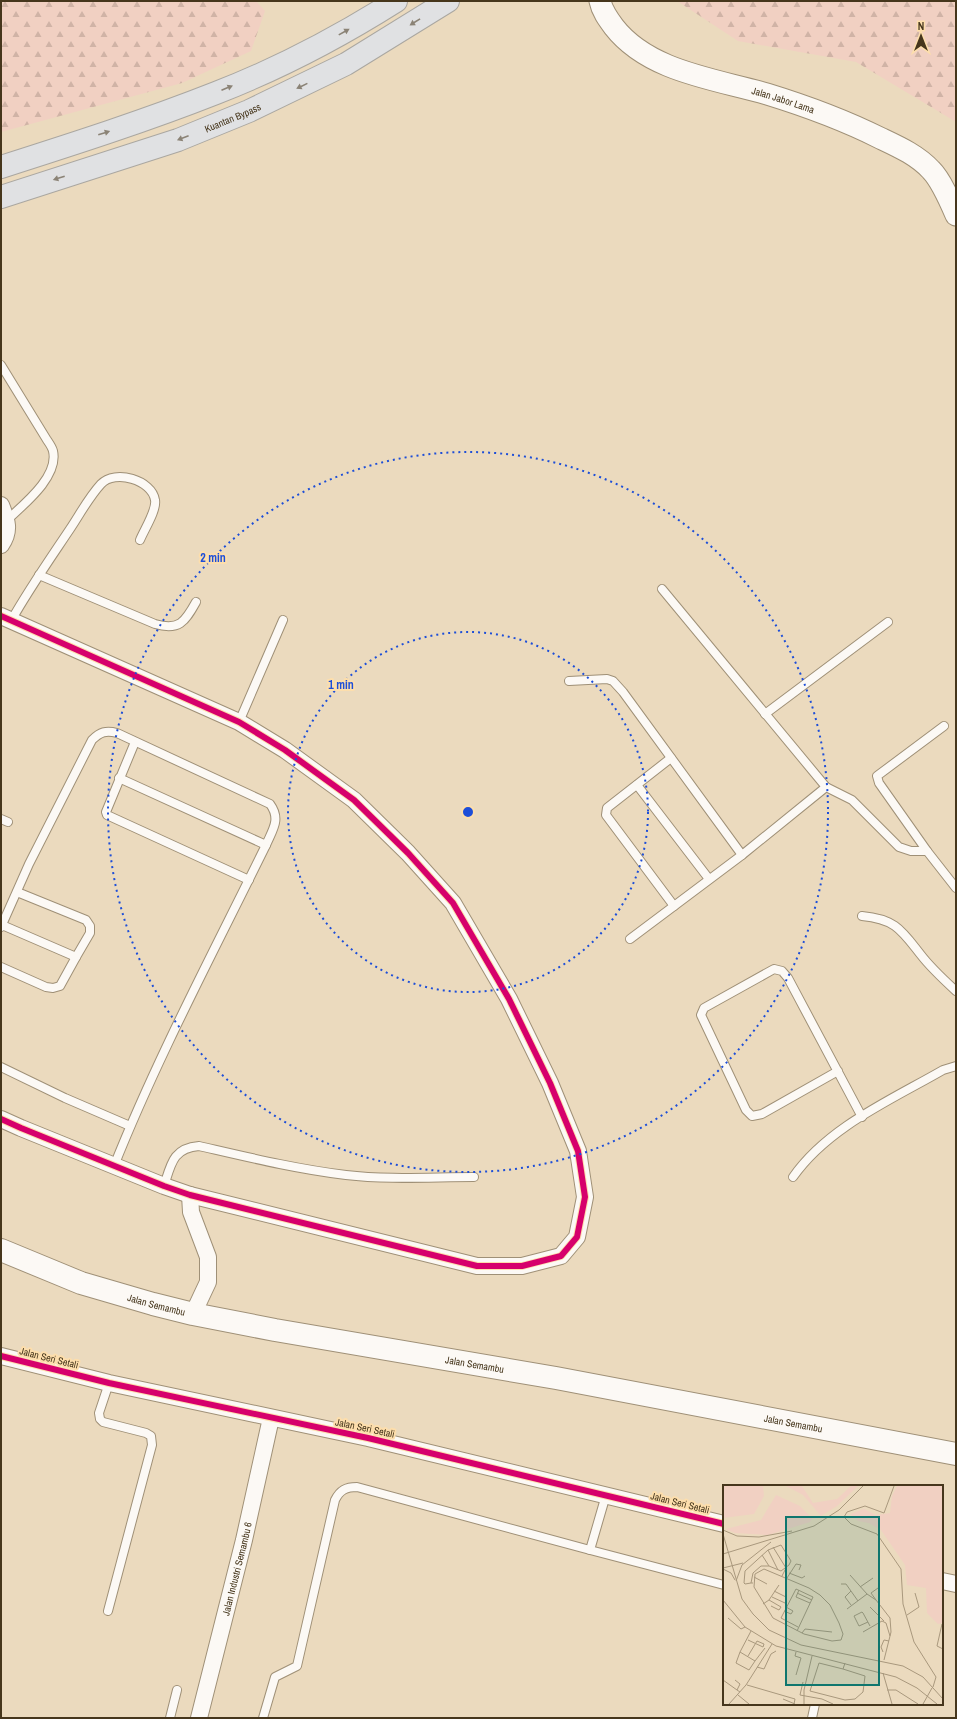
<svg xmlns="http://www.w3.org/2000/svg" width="957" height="1719" font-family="'Archivo Narrow',sans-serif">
  <defs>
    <pattern id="forest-firs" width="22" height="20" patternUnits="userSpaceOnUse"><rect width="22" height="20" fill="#f1d0c2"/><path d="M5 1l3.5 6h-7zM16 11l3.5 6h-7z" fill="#d0b3a6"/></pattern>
  </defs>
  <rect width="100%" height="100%" fill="#ebdabe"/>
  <g fill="url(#forest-firs)">
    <polygon points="1,1 256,1 265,11 251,51 182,83 1,132"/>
    <polygon points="677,1 956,1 956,122 856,62 738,41"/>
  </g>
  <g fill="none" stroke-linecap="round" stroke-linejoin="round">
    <defs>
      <g id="service">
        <path d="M 1,365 L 47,440 C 49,443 52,447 53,451 C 59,477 23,505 7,520"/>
        <path d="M 39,575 L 155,624 C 179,631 185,622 196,602"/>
        <polyline points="662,589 826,787 852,800 899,847 911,851 927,851 956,888"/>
        <path d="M 11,621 C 29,589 50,559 70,529 C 80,514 89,497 101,484 C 115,469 152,480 155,500 C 157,510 144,530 140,540"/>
        <polyline points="569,681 607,679 613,681 623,692 742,855"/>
        <polyline points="765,714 888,622"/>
        <polyline points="239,722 283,620"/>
        <polyline points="135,742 106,812 107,815 249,880"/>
        <polyline points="671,758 607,808 606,815 674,906"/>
        <polyline points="119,778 266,845"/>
        <polyline points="637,785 709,879"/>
        <polyline points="1,819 8,822"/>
        <polyline points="927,851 879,783 877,776 944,726"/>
        <polyline points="17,892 86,920 90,926 90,933 76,957"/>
        <path d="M 862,916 C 896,919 902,931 921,955 C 931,968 944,980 956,991"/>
        <path d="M 1,927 L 29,864 L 92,740 C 100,732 106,730 117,733 L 270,804 C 281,819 273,829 266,845 C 214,951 158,1056 114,1166"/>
        <polyline points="630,939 742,855 826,787"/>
        <polyline points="1,967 46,987 53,988 60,986 76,957 2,925"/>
        <polyline points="1,1067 65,1098 130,1126"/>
        <polyline points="838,1071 762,1114 752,1116 746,1110 701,1015 704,1008 774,969 782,971 788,978 862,1117"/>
        <path d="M 793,1177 C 828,1127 891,1100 943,1070 L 956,1066"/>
        <path d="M 164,1186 C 171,1164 173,1148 199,1146 C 247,1157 296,1169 346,1175 C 388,1180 432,1177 474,1177"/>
        <polyline points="590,1550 724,1585"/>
        <polyline points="108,1611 152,1445 151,1436 146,1433 103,1422 100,1419 99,1413 109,1383"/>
        <polyline points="170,1718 177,1690"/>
        <path d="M 263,1718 L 275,1677 L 297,1666 L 335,1500 C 340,1490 346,1487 357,1487 L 590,1550 L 606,1495"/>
        <polyline points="812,1718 815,1704"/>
      </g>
      <g id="minor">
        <path d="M 1,505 C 7,520 11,531 1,545"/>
        <polyline points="1,616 239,722 285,750 354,800 408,853 453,903 509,999 550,1083 578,1151 585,1197 577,1237 561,1256 522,1266 477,1266 190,1195 164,1186 21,1128 1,1119"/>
        <polyline points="190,1195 191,1212 208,1257 208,1282 193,1314"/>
        <polyline points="1,1356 109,1383 368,1438 724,1524"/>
        <polyline points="942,1581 956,1584"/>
        <path id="s1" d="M 199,1718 L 244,1540 L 271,1418"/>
      </g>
      <g id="tertiary">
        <path id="s2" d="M 600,1 C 602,11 608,19 614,27 C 649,72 716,79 767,94 C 806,106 844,120 880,138 C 899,147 917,155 931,170 C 941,180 950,201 956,215"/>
      </g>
      <g id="secondary">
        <path id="s3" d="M 1,1250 L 81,1283 L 153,1304 L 193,1314 L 275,1330 L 556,1378 L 956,1454"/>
      </g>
      <g id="trunk">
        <path d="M 1,167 C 73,144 145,121 216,93 C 278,69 339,37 396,1"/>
        <path id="s4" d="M 1,197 L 178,140 L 249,111 L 346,64 L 448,1"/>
      </g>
    </defs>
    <use href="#service" stroke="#9f9077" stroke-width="10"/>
    <use href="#minor" stroke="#9f9077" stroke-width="18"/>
    <use href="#tertiary" stroke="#9f9077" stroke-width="23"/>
    <use href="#secondary" stroke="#9f9077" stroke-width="24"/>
    <use href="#trunk" stroke="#aaa7a1" stroke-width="24"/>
    <use href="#service" stroke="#fcf9f5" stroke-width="8"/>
    <use href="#minor" stroke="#fcf9f5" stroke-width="16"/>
    <use href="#tertiary" stroke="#fcf9f5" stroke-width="21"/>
    <use href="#secondary" stroke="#fcf9f5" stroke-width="22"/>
    <use href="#trunk" stroke="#e0e1e3" stroke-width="22"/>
    <defs>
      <g id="cycleway">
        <polyline points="1,616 239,722 285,750 354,800 408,853 453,903 509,999 550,1083 578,1151 585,1197 577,1237 561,1256 522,1266 477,1266 190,1195 164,1186 21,1128 1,1119"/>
        <polyline points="1,1356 109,1383 368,1438 724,1524"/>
      </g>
    </defs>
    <use href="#cycleway" stroke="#fddeac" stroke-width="8"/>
    <use href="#cycleway" stroke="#d6006c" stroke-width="6"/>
  </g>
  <defs><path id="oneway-solid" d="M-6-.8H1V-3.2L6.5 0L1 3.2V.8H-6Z"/></defs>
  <g fill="#8b8376">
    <use href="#oneway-solid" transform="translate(415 22) rotate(148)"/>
    <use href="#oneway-solid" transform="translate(344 32) rotate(-29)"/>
    <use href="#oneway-solid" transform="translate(302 86) rotate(154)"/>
    <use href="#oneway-solid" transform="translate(227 88) rotate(-23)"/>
    <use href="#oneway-solid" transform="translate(104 133) rotate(-17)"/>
    <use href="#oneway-solid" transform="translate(183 138) rotate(159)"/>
    <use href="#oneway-solid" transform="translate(59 178) rotate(162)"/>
  </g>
  <g fill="none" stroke="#1d4ed8" stroke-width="2" stroke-dasharray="2 4">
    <circle cx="468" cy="812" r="180"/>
    <circle cx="468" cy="812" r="360"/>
  </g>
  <g text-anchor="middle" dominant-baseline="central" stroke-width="4" stroke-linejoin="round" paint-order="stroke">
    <g font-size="10" fill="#46361c" stroke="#fddeac">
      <text stroke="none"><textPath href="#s2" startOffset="217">Jalan Jabor Lama</textPath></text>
      <text stroke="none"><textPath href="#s4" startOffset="245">Kuantan Bypass</textPath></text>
      <text stroke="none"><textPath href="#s3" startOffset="165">Jalan Semambu</textPath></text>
      <text transform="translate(49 1358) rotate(14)">Jalan Seri Setali</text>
      <text stroke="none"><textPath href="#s3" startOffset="489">Jalan Semambu</textPath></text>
      <text stroke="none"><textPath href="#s3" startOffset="813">Jalan Semambu</textPath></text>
      <text transform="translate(365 1428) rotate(12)">Jalan Seri Setali</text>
      <text transform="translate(680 1503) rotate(14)">Jalan Seri Setali</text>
      <text stroke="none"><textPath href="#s1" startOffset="154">Jalan Industri Semambu 6</textPath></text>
    </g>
  </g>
  <g transform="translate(723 1485)">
    <rect width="220" height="220" fill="#ebdabe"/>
    <path d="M 0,1 L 40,1 L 41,11 L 31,29 L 0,33 ZM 63,1 L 79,1 L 90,18 L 114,14 L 128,1 L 135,1 L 114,21 L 98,31 L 80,10 ZM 174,1 L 220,1 L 220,138 L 215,139 L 204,128 L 203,103 L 184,100 L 182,80 L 158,45 L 146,38 L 135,36 L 127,29 L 141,24 L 153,30 L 167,28 L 169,11 ZM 53,10 L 77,21 L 89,33 L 87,37 L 45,50 L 12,48 L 3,44 L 38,35 Z" fill="#f1d0c2"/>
    <path fill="none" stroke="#a9987d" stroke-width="1" d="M 171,1 L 161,28 L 142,21 L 124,27 L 121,32 L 128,39 L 154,49 L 178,84 L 180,119 L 191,157 L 213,192 L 210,202M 0,45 L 14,51 L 36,52 L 69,46M 0,49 L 19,114 L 30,129 L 46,145 L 78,160 L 180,181 L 200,192 L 220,214M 50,62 L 63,83 L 59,91M 45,65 L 55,85M 0,69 L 91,41 L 116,25 L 140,1M 39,70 L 46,81M 0,83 L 20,78M 0,84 L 8,88 L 12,95M 41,84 L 86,103 L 97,110 L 107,120 L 116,138 L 120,149 L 118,155 L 109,156 L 81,149 L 50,133 L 31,102 L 32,89 ZM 66,88 L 79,93 L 82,91M 127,90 L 144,109 L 153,115 L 167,133 L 168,147 L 161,175M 31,92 L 44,99M 64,93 L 73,79 L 78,80 L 76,85M 13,96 L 19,80 L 48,57M 28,98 L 30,88 L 38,81 L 46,81 L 58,86 L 66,80 L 68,76 L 58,60 L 45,65 L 22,86 L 21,98 L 22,99 L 28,98 L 30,98M 118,99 L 123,99 L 135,116M 137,102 L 150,93M 76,105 L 73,112 L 87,118M 51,106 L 63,112M 128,106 L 122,112 L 128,120M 74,108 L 89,115M 49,112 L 62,118M 0,115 L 22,142 L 53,161 L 173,192 L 194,203 L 214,219M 46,115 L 58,122 L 56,125 L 48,121M 153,115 L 148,108 L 155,103M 40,119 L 46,115 L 56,100M 147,122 L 161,136M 124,124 L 144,109M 61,126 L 68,129 L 70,126 L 63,122M 184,130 L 196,122 L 192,108M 5,133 L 18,144 L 22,142M 145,137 L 136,141 L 131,131 L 139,127 L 140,128 L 147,141M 219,139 L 214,161 L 220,164M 28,146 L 17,167 L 32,176 L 42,163M 74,146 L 90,112 L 73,104 L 58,133 L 75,142M 140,147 L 159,136 L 163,138 L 167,151M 79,148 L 82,144 L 109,147M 25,155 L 40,162M 17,167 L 13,178 L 26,185 L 32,176M 160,167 L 158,162 L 161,155 L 166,156M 25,171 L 34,156 L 41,159 L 40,162M 34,182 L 41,184 L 48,169 L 53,166M 120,184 L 142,191 L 140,207 L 132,214 L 122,215 L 87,206 L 96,178 L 120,184 L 122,178M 160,188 L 169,219M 73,190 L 78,173 L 72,171 L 73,167M 0,195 L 14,205M 12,195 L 17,199 L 14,205 L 17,207M 80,197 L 77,210 L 99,214 L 110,219M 24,200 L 72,214 L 71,219M 164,205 L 173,205 L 195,219M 15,210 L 26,219M 60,214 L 72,219M 6,219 L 23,200 L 49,159M 81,219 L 81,205 L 89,171M 200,219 L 209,203"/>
    <path fill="#0f766e" fill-opacity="0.15" stroke="#0f766e" stroke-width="2" d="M 63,32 L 156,32 L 156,200 L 63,200 Z"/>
    <rect width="220" height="220" fill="none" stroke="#46361c" stroke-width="2"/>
  </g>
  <circle cx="468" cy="812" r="6" fill="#1d4ed8" stroke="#fddeac" stroke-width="2"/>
  <g font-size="12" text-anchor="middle" font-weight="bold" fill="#1d4ed8" stroke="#fddeac" stroke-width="4" stroke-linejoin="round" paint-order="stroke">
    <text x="213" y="562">2 min</text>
    <text x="341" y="689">1 min</text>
  </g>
  <rect width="957" height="1719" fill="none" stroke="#46361c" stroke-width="4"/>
  <g transform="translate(921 36)" stroke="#fddeac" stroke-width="3" paint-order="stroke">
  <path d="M0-3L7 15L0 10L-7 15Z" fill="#46361c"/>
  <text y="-6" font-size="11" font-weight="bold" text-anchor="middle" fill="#46361c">N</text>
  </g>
</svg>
